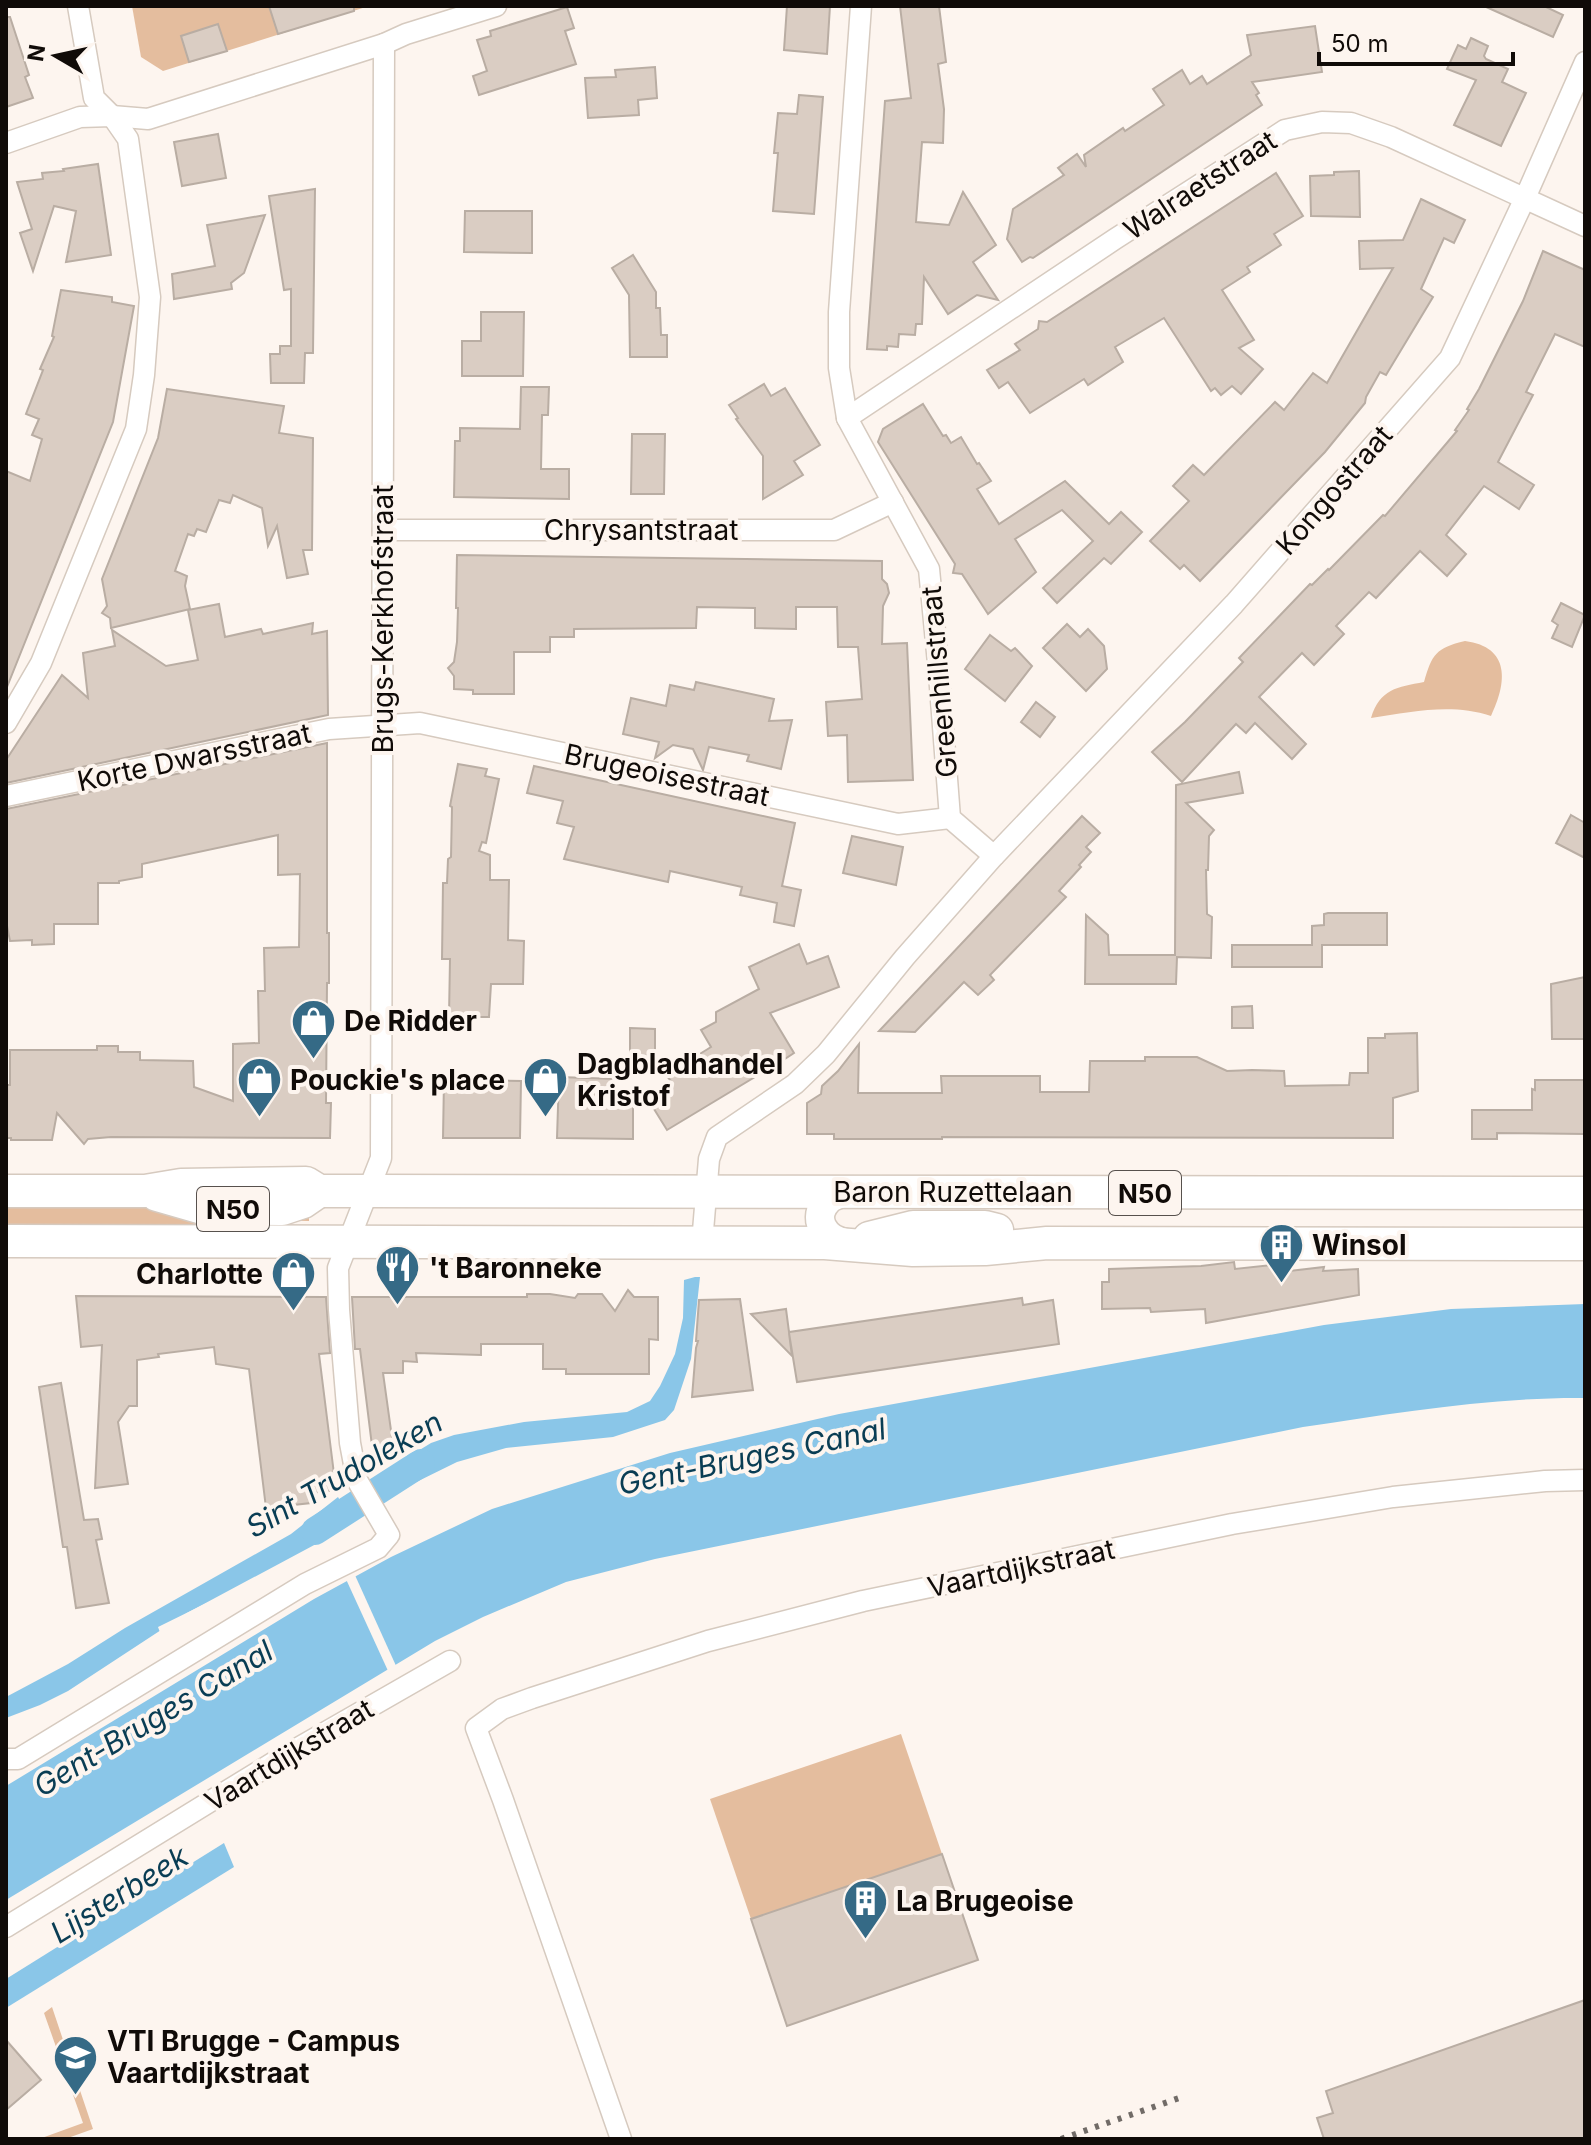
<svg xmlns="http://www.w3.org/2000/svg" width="1591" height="2145" font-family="Inter,sans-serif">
  <rect width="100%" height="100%" fill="#fdf5ef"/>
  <g fill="#e4bd9e">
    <polygon points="132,6 369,6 163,71 141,57"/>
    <path d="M 1465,641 C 1511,647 1507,683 1491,716 C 1451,703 1412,712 1371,718 C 1380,689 1397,687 1424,682 C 1432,654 1436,648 1465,641 Z"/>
    <polygon points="6,1205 177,1205 309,1211 309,1221 198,1219 188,1230 6,1229"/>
    <polygon points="901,1734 942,1854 751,1919 710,1799"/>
    <polygon points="52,2007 93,2129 65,2139 39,2139 83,2123 44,2013"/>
  </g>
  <g fill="#8ac6e8">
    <polygon points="695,1277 700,1277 691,1359 674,1410 665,1420 613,1437 506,1448 457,1462 394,1493 382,1473 431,1443 454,1435 524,1422 627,1412 650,1401 660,1386 675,1354 683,1318 684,1280"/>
    <path d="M 1585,1304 L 1585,1398 C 1491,1397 1396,1413 1303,1427 L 655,1559 L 566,1582 L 483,1617 L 435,1641 L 6,1900 L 6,1786 L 314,1599 L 391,1557 L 492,1509 L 670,1453 L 839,1414 L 1324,1325 L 1451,1309 Z"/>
    <polygon points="338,1497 352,1522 331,1536 187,1613 68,1691 40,1705 6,1718 6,1697 68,1664 125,1628 291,1534"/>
    <polygon points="224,1843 234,1867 6,2008 6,1979"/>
  </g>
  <g fill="#fdf5ef">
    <polygon points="292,1561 189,1616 161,1635 158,1627"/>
    <polygon points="354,1573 397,1668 389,1673 345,1577"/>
  </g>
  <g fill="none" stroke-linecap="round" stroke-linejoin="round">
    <polyline stroke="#8ac6e8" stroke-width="28" points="315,1531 421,1463"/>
  </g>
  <g fill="#dacdc3" stroke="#b9ada3" stroke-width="2">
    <polygon points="269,6 354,6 354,11 278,34"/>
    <polygon points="787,6 830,6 827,54 784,50"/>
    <polygon points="900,6 939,6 946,62 938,64 944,109 943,143 922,142 916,222 949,225 963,192 996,245 973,262 998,300 977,295 948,314 924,277 922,324 916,324 915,335 899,334 898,347 887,346 887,350 867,349 885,101 911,98"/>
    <polygon points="1484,6 1544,6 1563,15 1553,37"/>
    <polygon points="567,7 574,28 565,31 576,64 479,95 473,76 487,71 477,40 491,36 490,31"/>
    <polygon points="6,17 10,17 29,75 25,77 33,98 6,107"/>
    <polygon points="218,24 227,51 189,62 181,36"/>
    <polygon points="1315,26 1322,72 1252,82 1259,93 1256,95 1262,105 1033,258 1030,257 1022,262 1007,239 1013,209 1064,175 1058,168 1077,154 1086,167 1084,155 1123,128 1125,131 1164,105 1153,89 1182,70 1190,84 1202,76 1207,84 1251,55 1247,35"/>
    <polygon points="1471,38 1488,46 1484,56 1486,59 1508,69 1502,82 1526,93 1501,146 1454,125 1476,80 1447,69 1458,45 1466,49"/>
    <polygon points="655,67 657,98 638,100 639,115 588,118 585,78 616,77 615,70"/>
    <polygon points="799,95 823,97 814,214 773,211 778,153 774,153 778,113 797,114"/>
    <polygon points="218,134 226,178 182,186 174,142"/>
    <polygon points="98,164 111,255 66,262 76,211 54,206 33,271 20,233 32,229 17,182 43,179 42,173 64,171 63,169"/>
    <polygon points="1359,171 1360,217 1311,216 1310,176 1334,175 1334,172"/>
    <polygon points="1276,173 1303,216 1274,234 1281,245 1247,267 1250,272 1222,290 1254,340 1239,348 1263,369 1241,394 1232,386 1221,395 1215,388 1211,391 1164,318 1115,347 1123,362 1088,385 1084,379 1030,413 1008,382 999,388 987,370 1020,350 1015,344 1038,329 1039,321 1047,322"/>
    <polygon points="315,189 313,353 305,353 304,383 271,383 270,354 280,354 280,346 291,346 291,289 284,290 269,196"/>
    <polygon points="1421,199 1465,220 1454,243 1444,238 1421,289 1433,297 1386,375 1380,372 1366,397 1365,403 1325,452 1200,581 1184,565 1180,569 1150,541 1189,501 1173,486 1193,465 1204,475 1275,402 1284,410 1313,373 1327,383 1393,268 1360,269 1359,241 1403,240"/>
    <polygon points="465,211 532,211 532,253 464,252"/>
    <polygon points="265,215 244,273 231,283 232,289 174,299 172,274 215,266 207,225"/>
    <polygon points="1543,251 1585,270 1585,347 1555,334 1526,392 1533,395 1498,462 1534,485 1519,509 1484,486 1446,535 1466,554 1447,576 1420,551 1376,598 1369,592 1336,626 1344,634 1314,665 1302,653 1259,697 1306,744 1292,759 1255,723 1246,733 1236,724 1182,782 1152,752 1185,722 1243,662 1239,658 1310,584 1312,585 1328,569 1329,570 1383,515 1385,516 1457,431 1455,430 1469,410 1467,409 1479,389 1523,301"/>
    <polygon points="633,255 656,292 656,308 660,308 661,335 667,335 667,357 630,357 629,295 612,268"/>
    <polygon points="61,290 112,297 112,302 134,306 113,422 7,687 6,471 30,481 42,439 32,435 39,419 26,414 43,370 40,369 54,337 52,336"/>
    <polygon points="481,312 524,312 523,376 462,376 462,341 481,341"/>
    <polygon points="764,384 771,396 785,388 820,445 794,461 803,475 763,499 763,456 736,419 738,418 729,405"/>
    <polygon points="521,387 549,387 548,415 542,415 541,469 569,469 569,499 454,497 455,441 460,441 460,428 520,429"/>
    <polygon points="167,389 284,406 279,433 313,438 312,550 303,550 308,574 287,578 277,526 268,546 262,508 233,495 230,503 219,500 206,532 197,529 194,536 188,534 175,571 187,576 185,586 190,609 111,628 110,618 102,613 107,606 102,579 158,438"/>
    <polygon points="923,404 943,436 946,435 951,443 961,437 977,464 979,463 991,481 977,489 999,524 1065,481 1109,524 1121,512 1142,532 1111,564 1104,558 1057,603 1043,588 1093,541 1062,510 1015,539 1036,572 988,614 962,574 953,573 955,564 878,442 883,429"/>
    <polygon points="632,434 665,434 664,494 631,494"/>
    <polygon points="457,555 882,561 882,579 887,584 889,593 883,606 882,644 907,643 913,780 848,782 847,735 828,736 826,702 862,699 858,647 838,647 837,607 796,607 796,629 755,628 755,608 697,607 696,628 574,629 574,637 550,637 550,652 514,652 514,694 473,694 473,690 454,689 454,676 448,668 454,662 457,642 458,608 456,608"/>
    <polygon points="1561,603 1585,615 1572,647 1552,638 1558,625 1552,621"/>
    <polygon points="219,604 225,637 261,629 263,634 313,623 312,634 327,631 328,715 6,783 6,760 62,675 88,698 83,653 115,646 112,630 166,666 198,660 188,610"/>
    <polygon points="1067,624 1080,637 1088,629 1104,646 1107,669 1086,691 1043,648"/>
    <polygon points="990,635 1011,651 1015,648 1032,666 1005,701 965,669"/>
    <polygon points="696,682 774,699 769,721 792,720 781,769 747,761 749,755 709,747 703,770 693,749 673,745 655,758 659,742 623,734 631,698 666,706 670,685 694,690"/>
    <polygon points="1036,702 1055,717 1040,737 1021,722"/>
    <polygon points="327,743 327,933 329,933 329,983 327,983 326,1103 331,1103 330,1138 111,1137 88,1139 84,1144 57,1113 52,1140 11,1140 11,1138 6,1138 6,1085 10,1085 10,1050 97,1050 97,1046 118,1046 118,1052 140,1052 140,1060 193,1061 194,1087 233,1101 233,1044 259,1043 258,991 265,991 264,948 299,947 300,874 278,875 278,835 142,864 142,877 119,881 119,883 98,883 98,924 54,924 54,944 32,945 32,940 10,941 6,921 6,809"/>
    <polygon points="458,764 487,769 485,776 499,779 486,843 482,842 479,851 490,855 490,880 509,880 508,940 524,941 523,984 491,984 489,1017 449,1017 450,959 442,959 443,883 447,883 448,859 451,857 452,807 450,806"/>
    <polygon points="534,766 795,823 782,886 801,890 794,926 774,922 777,903 740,895 742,887 670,871 668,882 564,859 574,827 557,823 563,801 527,793"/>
    <polygon points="1239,772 1243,793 1186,803 1214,830 1209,836 1208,870 1206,870 1207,914 1212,917 1211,958 1177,957 1176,984 1085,984 1086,915 1108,935 1109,955 1175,955 1176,785"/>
    <polygon points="1571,815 1585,823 1585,858 1556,843"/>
    <polygon points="1082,816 1100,833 1086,847 1091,852 1079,865 1081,867 1059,891 1066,897 990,975 994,980 978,995 964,982 915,1032 879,1031"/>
    <polygon points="852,836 903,847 896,885 843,873"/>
    <polygon points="1328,913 1387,913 1387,945 1322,945 1322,967 1232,967 1232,945 1312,945 1312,926 1324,925 1324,914"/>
    <polygon points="799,944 807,964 828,956 839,987 770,1013 794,1053 762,1074 760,1074 667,1130 646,1096 671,1081 666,1075 711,1047 701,1030 716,1022 716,1012 759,989 749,967"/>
    <polygon points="1585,977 1585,1039 1552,1039 1551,984"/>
    <polygon points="1252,1006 1253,1028 1232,1028 1232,1007"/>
    <polygon points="630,1028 655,1029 655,1055 630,1056"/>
    <polygon points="1417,1033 1418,1091 1393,1098 1393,1138 942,1137 942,1139 834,1139 834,1134 807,1134 807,1103 821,1094 822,1086 838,1071 859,1044 858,1093 942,1093 941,1076 1040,1076 1040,1092 1089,1092 1090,1061 1145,1061 1145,1057 1197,1057 1227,1071 1252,1070 1284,1071 1285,1086 1349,1085 1350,1073 1368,1073 1368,1038 1385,1038 1385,1034"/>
    <polygon points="559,1077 616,1079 616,1098 633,1098 633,1139 557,1138"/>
    <polygon points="444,1080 521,1081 520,1138 443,1138"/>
    <polygon points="1535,1080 1585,1080 1585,1134 1497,1133 1497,1139 1472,1139 1472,1110 1532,1110 1532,1089 1535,1090"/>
    <polygon points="1234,1262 1235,1269 1280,1264 1281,1272 1324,1267 1323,1271 1358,1269 1359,1295 1206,1323 1205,1309 1151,1312 1150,1308 1102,1309 1102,1282 1109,1282 1109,1269 1201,1266"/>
    <polygon points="628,1290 634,1297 658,1297 658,1340 649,1339 649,1374 566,1374 566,1369 543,1369 543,1344 481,1344 481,1355 416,1353 417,1362 403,1361 403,1373 383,1373 394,1452 373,1454 360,1349 355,1349 352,1297 527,1297 527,1294 550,1294 575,1298 578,1294 602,1294 615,1311"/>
    <polygon points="76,1296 326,1297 330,1353 319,1354 336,1490 310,1493 311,1503 266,1508 249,1369 216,1364 214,1347 158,1354 159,1357 137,1360 137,1406 129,1406 118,1422 128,1484 95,1488 102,1345 81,1347"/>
    <polygon points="1022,1298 1023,1305 1053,1300 1059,1344 797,1382 789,1333 792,1356 751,1314 786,1309 789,1332"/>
    <polygon points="740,1299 753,1390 692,1397 696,1348 698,1341 696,1341 699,1300"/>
    <polygon points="61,1383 84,1520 98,1519 102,1539 96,1540 109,1603 76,1608 67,1547 63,1547 39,1387"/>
    <polygon points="942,1854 978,1960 787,2026 751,1919"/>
    <polygon points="1585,2000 1585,2139 1324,2139 1317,2118 1333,2113 1326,2091"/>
    <polygon points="6,2040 41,2080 6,2110"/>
  </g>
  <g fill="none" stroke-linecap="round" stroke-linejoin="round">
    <defs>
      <g id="minor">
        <polyline points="861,6 839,312 839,368 847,418 929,569 939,674 950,818 994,856"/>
        <polyline points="6,143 80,117 112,116 148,119 384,44 406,34 496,6"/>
        <polyline points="847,418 1115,239 1285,130 1322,122 1351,123 1391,137 1585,226"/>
        <polyline points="383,530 834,530 893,502"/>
        <polyline points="6,723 41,663 136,429 144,375 150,297 128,139 112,116 94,98 78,6"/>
        <polyline points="6,796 329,729 420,723 898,824 950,818"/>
        <polyline points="702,1243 709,1159 717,1137 795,1084 826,1054 905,957 994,856 1234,604 1450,358 1525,198 1585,62"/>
        <polyline points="6,1759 18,1759 305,1584 378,1548 389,1535 357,1480 350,1443 339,1310 338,1268 381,1158 384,44"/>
        <polyline points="6,1927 279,1759 450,1661"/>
        <polyline points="621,2139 503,1800 476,1728 502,1709 532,1698 708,1641 863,1601 1232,1524 1393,1497 1545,1481 1585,1480"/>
      </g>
      <path id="secondary" d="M 845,1192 C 840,1194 832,1196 828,1200 C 810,1218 825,1240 846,1243"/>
      <g id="primary">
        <polyline points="6,1191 145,1191 181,1185 306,1183 319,1191 368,1191 1585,1193"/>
        <polyline points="157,1195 202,1208 282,1209 303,1202 319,1191"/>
        <polyline points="869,1238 913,1227 985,1227 997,1230"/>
        <polyline points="6,1241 825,1243 913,1250 985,1249 1047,1243 1585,1244"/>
      </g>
    </defs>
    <use href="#minor" stroke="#d6cabf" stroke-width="23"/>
    <use href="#secondary" stroke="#d6cabf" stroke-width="31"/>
    <use href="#primary" stroke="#d6cabf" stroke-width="35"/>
    <use href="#minor" stroke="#fff" stroke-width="20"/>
    <use href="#secondary" stroke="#fff" stroke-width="28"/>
    <use href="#primary" stroke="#fff" stroke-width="32"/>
    <polyline stroke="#716b67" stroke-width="6" stroke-dasharray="4 8" stroke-linecap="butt" points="1061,2139 1185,2096"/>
  </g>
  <defs>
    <symbol id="shop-pin" viewBox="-11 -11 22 30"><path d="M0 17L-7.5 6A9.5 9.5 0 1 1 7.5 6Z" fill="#356a86" stroke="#fdf5ef"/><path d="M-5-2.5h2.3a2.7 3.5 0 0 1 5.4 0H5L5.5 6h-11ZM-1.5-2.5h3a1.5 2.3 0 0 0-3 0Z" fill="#fff"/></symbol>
    <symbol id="building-pin" viewBox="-11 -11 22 30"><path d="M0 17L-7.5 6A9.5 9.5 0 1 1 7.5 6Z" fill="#356a86" stroke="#fdf5ef"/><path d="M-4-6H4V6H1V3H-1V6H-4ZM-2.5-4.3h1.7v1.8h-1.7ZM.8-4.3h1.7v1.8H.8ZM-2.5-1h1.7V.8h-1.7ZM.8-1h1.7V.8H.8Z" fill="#fff"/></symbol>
    <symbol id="restaurant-pin" viewBox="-11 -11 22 30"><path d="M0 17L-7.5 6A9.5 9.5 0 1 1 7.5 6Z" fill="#356a86" stroke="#fdf5ef"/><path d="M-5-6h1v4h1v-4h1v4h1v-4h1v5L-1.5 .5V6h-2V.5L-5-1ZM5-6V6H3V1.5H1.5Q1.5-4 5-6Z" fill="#fff"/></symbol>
    <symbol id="school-pin" viewBox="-11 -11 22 30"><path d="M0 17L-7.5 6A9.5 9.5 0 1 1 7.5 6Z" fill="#356a86" stroke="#fdf5ef"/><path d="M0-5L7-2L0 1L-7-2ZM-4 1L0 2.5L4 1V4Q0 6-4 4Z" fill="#fff"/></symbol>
  </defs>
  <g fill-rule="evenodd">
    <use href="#shop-pin" x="288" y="996" width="51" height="69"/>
    <use href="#shop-pin" x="234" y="1054" width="51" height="69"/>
    <use href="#shop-pin" x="520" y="1054" width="51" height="69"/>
    <use href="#building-pin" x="1256" y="1220" width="51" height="69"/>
    <use href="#restaurant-pin" x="372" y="1242" width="51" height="69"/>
    <use href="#shop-pin" x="268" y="1248" width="51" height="69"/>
    <use href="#building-pin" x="840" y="1876" width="51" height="69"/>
    <use href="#school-pin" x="50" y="2032" width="51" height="69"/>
  </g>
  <g text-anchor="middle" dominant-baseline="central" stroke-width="8" stroke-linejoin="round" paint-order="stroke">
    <g fill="#fdf5ef" stroke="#57514d" stroke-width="2">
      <rect x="1109" y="1171" width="72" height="44" rx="6"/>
      <rect x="197" y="1187" width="72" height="44" rx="6"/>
    </g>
    <g font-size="26" font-weight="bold" fill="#100b08">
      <text x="1145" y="1193">N50</text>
      <text x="233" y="1209">N50</text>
    </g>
    <g font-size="28" fill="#100b08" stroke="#fdf5ef">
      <text transform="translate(1200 185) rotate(-33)">Walraetstraat</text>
      <text transform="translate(1334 490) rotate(-49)">Kongostraat</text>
      <text x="641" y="530">Chrysantstraat</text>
      <text transform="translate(383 619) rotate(-90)">Brugs-Kerkhofstraat</text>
      <text transform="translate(939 682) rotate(-95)">Greenhillstraat</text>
      <text transform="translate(194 757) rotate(-12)">Korte Dwarsstraat</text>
      <text transform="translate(667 775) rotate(12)">Brugeoisestraat</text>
      <text x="953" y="1192">Baron Ruzettelaan</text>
      <text transform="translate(1021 1568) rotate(-12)">Vaartdijkstraat</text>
      <text transform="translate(289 1755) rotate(-31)">Vaartdijkstraat</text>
    </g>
    <g font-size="28" font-weight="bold" fill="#100b08" stroke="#fdf5ef" text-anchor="start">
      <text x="344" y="1021">De Ridder</text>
      <text x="577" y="1064">Dagbladhandel<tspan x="577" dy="32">Kristof</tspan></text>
      <text x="290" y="1080">Pouckie's place</text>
      <text x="1312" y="1245">Winsol</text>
      <text x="429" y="1268">'t Baronneke</text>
      <text x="263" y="1274" text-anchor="end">Charlotte</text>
      <text x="896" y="1901">La Brugeoise</text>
      <text x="107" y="2041">VTI Brugge - Campus<tspan x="107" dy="32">Vaartdijkstraat</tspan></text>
    </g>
    <g font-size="30" font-style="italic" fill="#093d54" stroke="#fdf5ef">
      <text transform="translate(752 1456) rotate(-12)">Gent-Bruges Canal</text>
      <text transform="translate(344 1474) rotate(-30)">Sint Trudoleken</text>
      <text transform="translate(153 1718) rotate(-31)">Gent-Bruges Canal</text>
      <text transform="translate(119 1894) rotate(-32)">Lijsterbeek</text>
    </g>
  </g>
  <rect width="1591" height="2145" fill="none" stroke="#100b08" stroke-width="16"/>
  <g transform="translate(56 56) rotate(279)" stroke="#fdf5ef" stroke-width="6" paint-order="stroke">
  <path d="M0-6L14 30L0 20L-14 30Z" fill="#100b08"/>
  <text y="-12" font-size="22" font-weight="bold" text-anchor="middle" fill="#100b08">N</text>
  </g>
  <path d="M1319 52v12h194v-12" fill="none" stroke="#100b08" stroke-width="4"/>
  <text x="1331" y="52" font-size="24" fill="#100b08" stroke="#fdf5ef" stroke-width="6" paint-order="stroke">50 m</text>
</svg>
